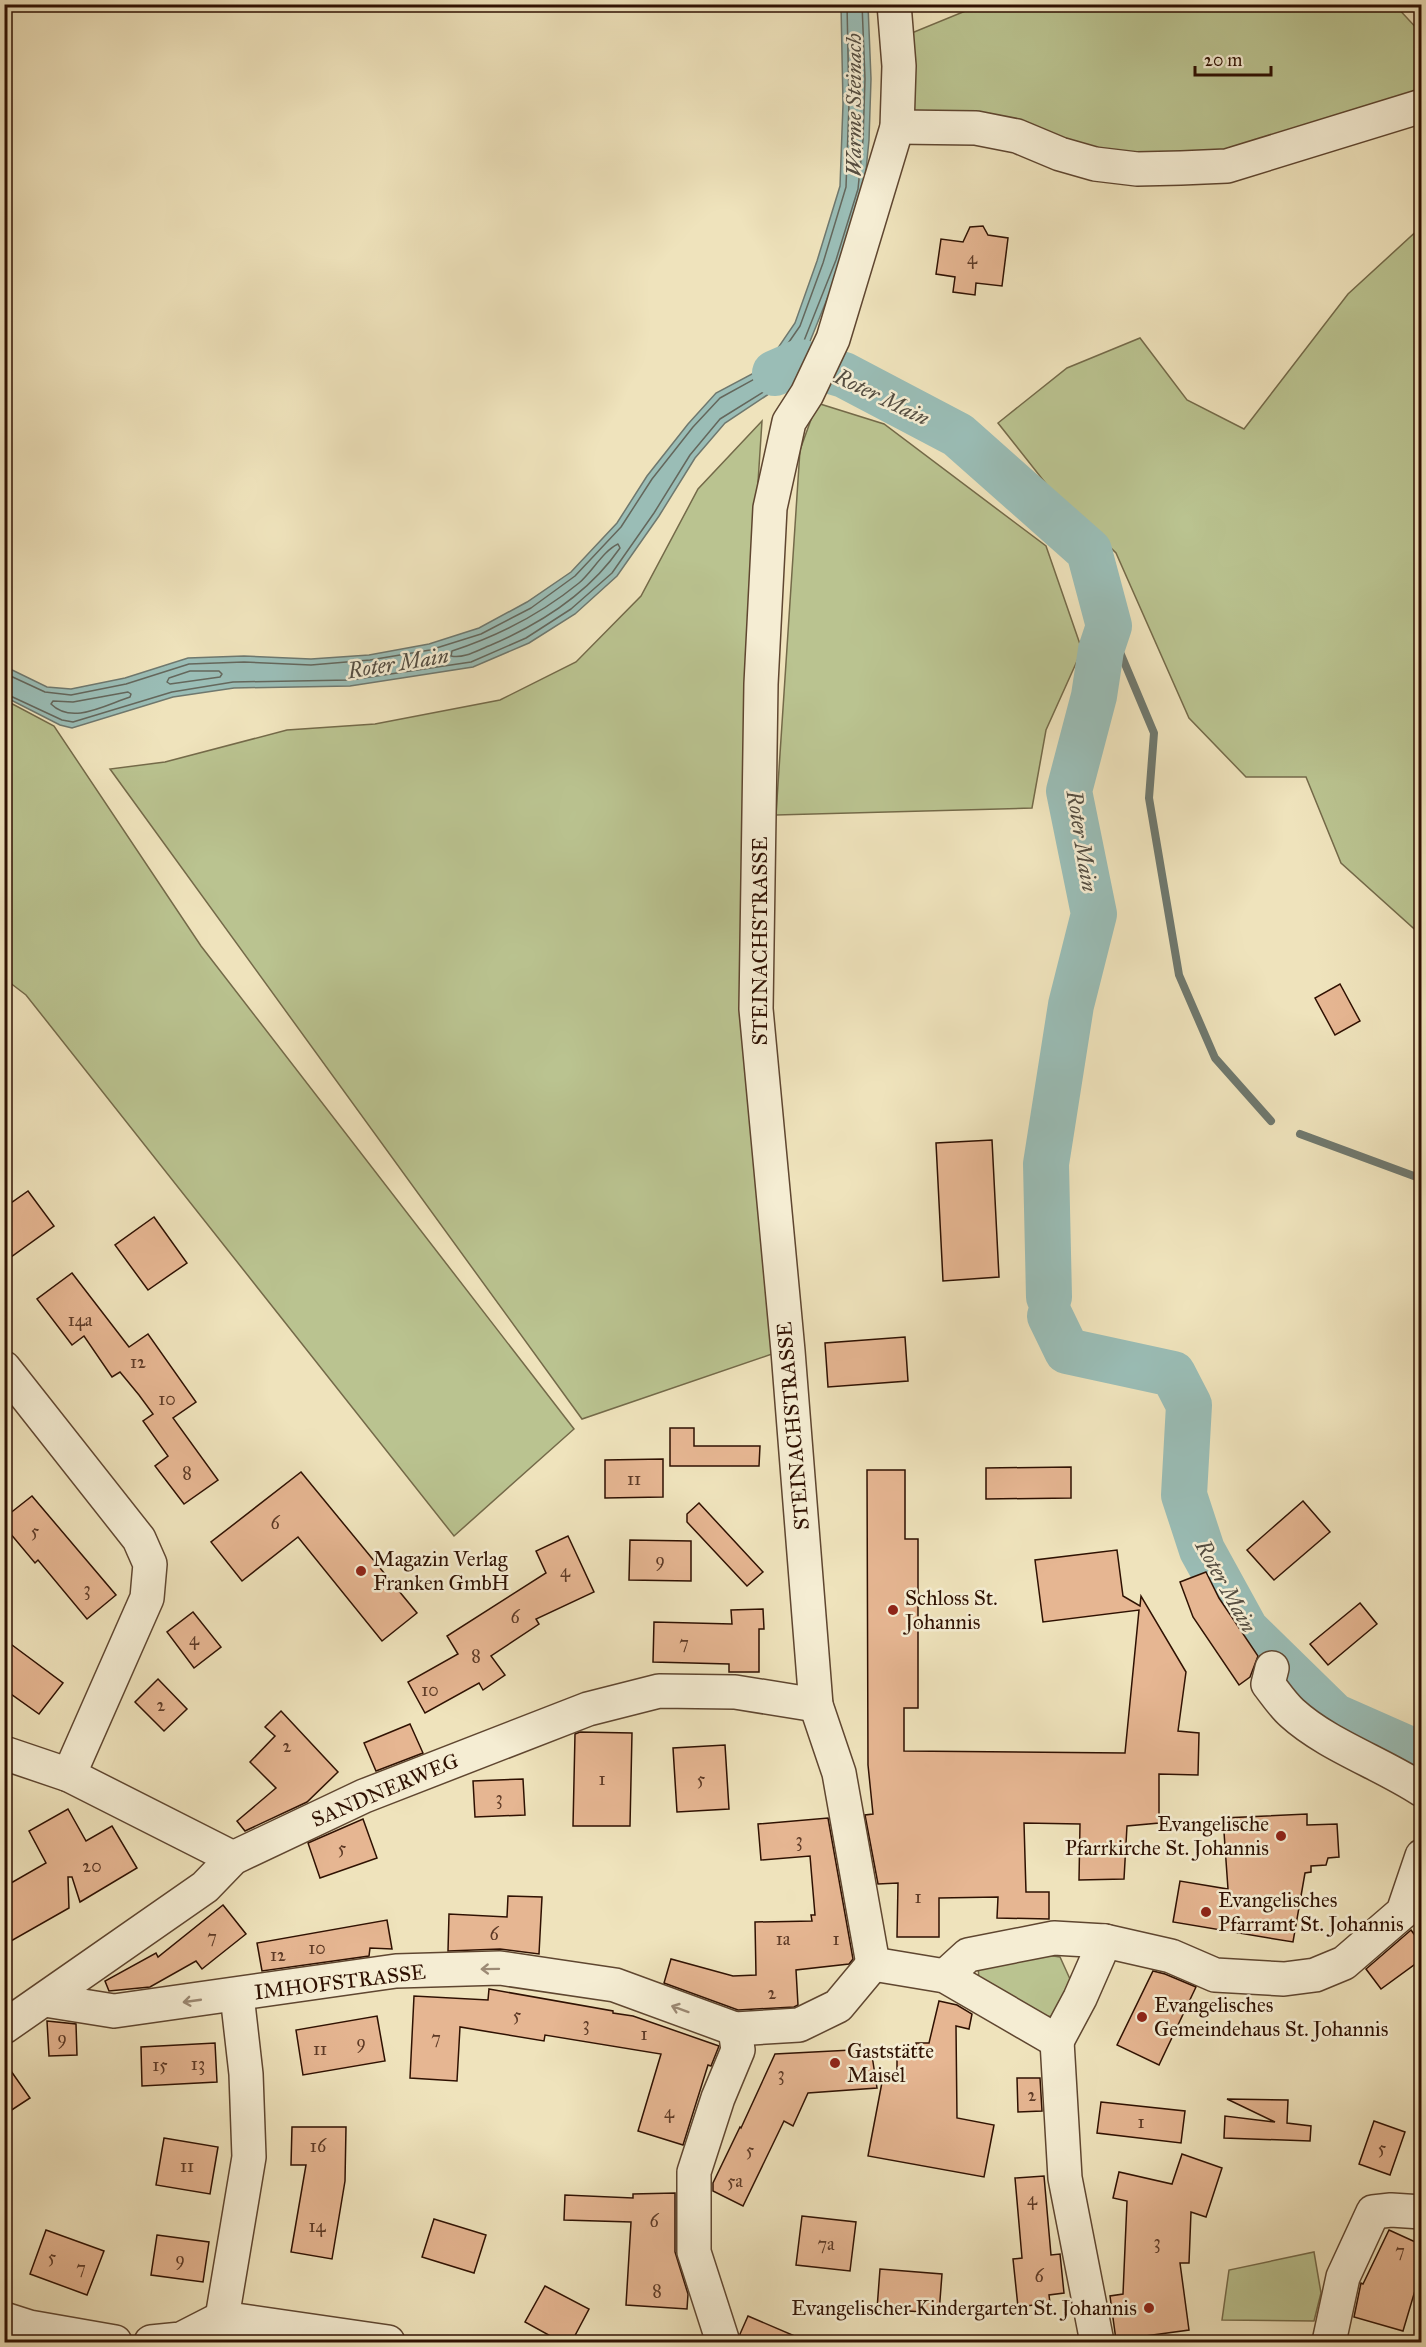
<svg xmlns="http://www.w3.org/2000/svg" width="1426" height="2347" font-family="'IM FELL Great Primer',serif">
  <rect width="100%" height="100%" fill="#efe3bc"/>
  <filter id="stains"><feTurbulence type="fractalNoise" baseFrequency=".00333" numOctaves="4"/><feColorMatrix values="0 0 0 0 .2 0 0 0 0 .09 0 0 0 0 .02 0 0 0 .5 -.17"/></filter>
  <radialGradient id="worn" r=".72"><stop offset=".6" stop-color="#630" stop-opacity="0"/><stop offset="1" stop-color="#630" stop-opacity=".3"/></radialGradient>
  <g fill="#bac390" stroke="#746a49" stroke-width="1.5">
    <polygon points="980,5 1395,5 1421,33 1421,106 1227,166 897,127 897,39"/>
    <polygon points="1421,227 1421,935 1341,863 1306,777 1246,777 1189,718 1116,553 1047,485 998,423 1067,368 1140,338 1187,400 1244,429 1348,294"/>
    <polygon points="817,403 884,424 1046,546 1082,650 1046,730 1032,808 776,815 800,450"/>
    <polygon points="762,421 750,605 746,1016 772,1354 582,1419 110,769 165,762 287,730 375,724 500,700 576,662 641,596 698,489"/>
    <polygon points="5,700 54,726 201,946 574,1429 454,1536 26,995 5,979"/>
    <polygon points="1027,1952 1060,1957 1070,1979 1062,2013 1054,2016 1043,2017 979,1982 978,1962"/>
    <polygon points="1314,2252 1321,2293 1314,2321 1222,2320 1229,2270"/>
  </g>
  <polygon fill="#9abdb6" stroke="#6f786e" stroke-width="1.5" points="841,5 868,5 871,79 869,140 864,190 842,262 796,376 725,423 695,458 659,516 617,576 575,614 529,643 473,667 350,686 234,688 173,697 72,728 60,725 5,697 4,666 47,687 71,689 125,678 188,658 244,656 311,659 369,655 429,644 479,628 527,602 571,572 617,523 647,476 688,424 716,393 765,367 795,323 817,261 840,186 843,104"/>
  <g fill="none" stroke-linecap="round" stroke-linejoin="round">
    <g stroke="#64675c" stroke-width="1.5">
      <path d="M 618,544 L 620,548 C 589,593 540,624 491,645 C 478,650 464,659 451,656 L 452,651 C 498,636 541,614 579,583 C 592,572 603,551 618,544 Z"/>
      <polygon points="190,671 219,671 222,674 220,677 170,684 167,682 169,678"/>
      <polyline points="4,673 45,692 71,695 126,684 189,664 244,662 311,665 370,660 430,650 481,634 531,608 575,576 621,527 652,479 693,427 720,398 769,371 800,326 823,263 846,187 849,104 847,4"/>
      <path d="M 128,692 L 131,694 L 130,697 C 105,705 72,725 51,704 L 53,701 L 73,702 Z"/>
      <polyline points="4,693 62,720 73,722 172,692 233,682 350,680 471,662 526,638 571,609 612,573 654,513 690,455 720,419 765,391 792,371 836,260 858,189 863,140 865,79 862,4"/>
    </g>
    <g stroke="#6f786e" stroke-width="8">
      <polyline points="1109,626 1154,733 1149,798 1179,975 1215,1058 1271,1121"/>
      <polyline points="1300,1134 1422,1179"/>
    </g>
    <g stroke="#9abdb6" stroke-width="46">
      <polyline points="775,373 800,362 844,375 958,435 1089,551 1109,626 1101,650 1094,696 1069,791 1094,914 1071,1005 1046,1164 1049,1297"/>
      <polyline points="1050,1316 1067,1351 1173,1374 1189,1405 1184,1495 1202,1550 1246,1630 1334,1716 1411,1750 1422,1751"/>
    </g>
  </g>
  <g fill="#e6b692" stroke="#2f1102" stroke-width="1.5">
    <polygon points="983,226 988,235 1008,238 1002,286 976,283 975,295 953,292 955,277 936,274 941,239 963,242 970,227"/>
    <polygon points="1340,984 1360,1021 1335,1035 1315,998"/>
    <polygon points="992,1140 999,1277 943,1281 936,1143"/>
    <polygon points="28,1191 54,1226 4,1262 4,1208"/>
    <polygon points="154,1217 187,1263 148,1290 115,1245"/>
    <polygon points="72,1273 129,1347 148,1334 196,1402 173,1418 218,1480 184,1504 155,1466 168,1456 143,1421 153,1414 139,1395 120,1372 112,1377 84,1336 72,1345 37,1299"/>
    <polygon points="905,1337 908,1381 828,1387 825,1343"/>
    <polygon points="670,1428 694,1428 694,1446 760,1446 759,1466 670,1466"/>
    <polygon points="663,1459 663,1497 605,1498 605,1460"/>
    <polygon points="1071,1467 1071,1498 986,1499 986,1468"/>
    <polygon points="867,1470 905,1470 905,1539 918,1539 918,1708 904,1708 904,1751 1125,1753 1139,1610 1043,1622 1035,1560 1117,1550 1123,1596 1140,1606 1141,1596 1186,1672 1178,1731 1199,1733 1198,1775 1159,1774 1159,1823 1127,1826 1124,1879 1079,1880 1080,1824 1024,1823 1026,1892 1049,1892 1049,1919 997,1918 998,1897 939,1898 939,1937 897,1937 898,1883 878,1884 865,1815 873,1814 868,1765"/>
    <polygon points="301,1472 417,1613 382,1641 298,1537 242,1581 211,1542"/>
    <polygon points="32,1496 116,1595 87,1619 38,1560 35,1563 4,1526 4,1518"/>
    <polygon points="1303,1501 1330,1532 1274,1580 1247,1550"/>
    <polygon points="699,1503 763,1572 747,1586 687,1522 687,1514"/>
    <polygon points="568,1536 594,1592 536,1619 539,1624 491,1656 505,1675 483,1690 479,1683 425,1713 408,1682 458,1654 447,1636 546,1573 536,1551"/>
    <polygon points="630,1540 691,1541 691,1581 629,1580"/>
    <polygon points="1206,1572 1219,1598 1258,1656 1250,1677 1239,1685 1193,1617 1180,1582"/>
    <polygon points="1360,1603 1377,1624 1328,1665 1310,1644"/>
    <polygon points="763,1609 764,1629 759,1629 759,1672 729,1672 729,1664 653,1662 654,1622 732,1624 731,1610"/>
    <polygon points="193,1612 221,1647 194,1668 167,1632"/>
    <polygon points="4,1639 63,1683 39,1714 4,1689"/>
    <polygon points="158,1679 187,1709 164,1731 135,1702"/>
    <polygon points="281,1711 338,1772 307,1802 245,1831 237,1821 276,1788 250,1762 275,1736 265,1727"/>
    <polygon points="410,1724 423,1753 376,1771 364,1743"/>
    <polygon points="580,1732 632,1733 630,1826 573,1826 575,1734"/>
    <polygon points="725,1745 729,1809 677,1812 673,1748"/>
    <polygon points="523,1779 525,1815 475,1817 473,1781"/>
    <polygon points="68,1809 86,1841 112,1826 137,1868 80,1902 72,1877 68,1877 69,1908 4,1945 4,1887 46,1863 29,1831"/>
    <polygon points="1307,1814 1307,1825 1337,1824 1339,1857 1328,1858 1326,1865 1311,1866 1311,1872 1305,1873 1293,1942 1173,1922 1180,1881 1228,1889 1223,1818"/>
    <polygon points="828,1818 853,1959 849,1964 796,1970 798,2005 794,2007 738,2010 664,1983 671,1959 733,1976 756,1975 755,1922 812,1921 811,1915 815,1915 810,1856 761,1860 758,1824"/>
    <polygon points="363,1819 377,1858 320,1878 308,1843"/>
    <polygon points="508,1896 542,1897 539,1954 500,1949 448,1951 449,1914 507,1917"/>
    <polygon points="223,1905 246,1934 202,1969 196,1961 150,1987 109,1991 105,1981 156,1953 158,1957"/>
    <polygon points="387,1920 392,1949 370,1948 369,1956 262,1971 257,1943"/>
    <polygon points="1411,1930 1422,1945 1422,1959 1381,1989 1366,1969"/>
    <polygon points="1153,1971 1165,1974 1196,1987 1159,2065 1117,2045"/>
    <polygon points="489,1989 613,2011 613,2013 633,2016 719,2046 711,2066 708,2065 683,2145 638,2131 661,2054 545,2035 544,2041 460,2027 457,2081 410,2078 414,1996 488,2000"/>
    <polygon points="939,2001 957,2005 972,2014 969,2029 956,2026 957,2118 994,2125 984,2177 868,2156 883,2077 897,2076 897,2059 916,2058 916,2043 929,2043"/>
    <polygon points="377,2016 385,2061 303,2075 296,2030"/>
    <polygon points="47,2021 76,2024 77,2055 49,2056"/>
    <polygon points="215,2043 217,2082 142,2086 141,2047"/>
    <polygon points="871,2049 877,2088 808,2093 793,2126 784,2121 743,2206 713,2191 713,2183 740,2127 741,2128 775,2054"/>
    <polygon points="4,2061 30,2098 4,2115"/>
    <polygon points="1017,2078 1040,2078 1042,2111 1018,2112"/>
    <polygon points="1227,2099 1288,2100 1287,2123 1311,2126 1310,2141 1224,2138 1225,2116 1275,2122"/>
    <polygon points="1101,2102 1185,2111 1181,2143 1097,2133"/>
    <polygon points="1374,2121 1405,2132 1390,2175 1359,2164"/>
    <polygon points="292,2127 346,2127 345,2181 332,2259 291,2252 306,2165 291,2165"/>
    <polygon points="164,2138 218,2147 210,2194 156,2185"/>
    <polygon points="1182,2154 1222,2168 1206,2217 1191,2212 1189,2263 1180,2263 1189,2330 1116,2340 1110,2296 1123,2294 1127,2201 1113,2198 1119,2172 1172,2184"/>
    <polygon points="1044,2176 1051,2255 1060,2254 1064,2293 1049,2295 1050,2303 1018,2307 1013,2259 1022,2258 1015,2178"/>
    <polygon points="675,2193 675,2252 688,2294 687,2309 626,2305 631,2222 564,2220 565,2195 633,2198 633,2194"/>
    <polygon points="802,2216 856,2222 850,2271 796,2265"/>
    <polygon points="434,2219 486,2235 474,2273 422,2257"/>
    <polygon points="46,2230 104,2251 87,2295 30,2274"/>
    <polygon points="1389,2230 1422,2245 1422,2267 1403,2331 1354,2317 1361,2283 1363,2284"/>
    <polygon points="157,2235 209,2242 203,2282 151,2275"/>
    <polygon points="880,2269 942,2274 939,2313 877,2309"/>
    <polygon points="545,2286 589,2309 571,2343 563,2343 525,2322"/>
    <polygon points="748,2316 811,2343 741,2343 740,2334"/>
  </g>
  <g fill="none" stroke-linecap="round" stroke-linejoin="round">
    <defs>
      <g id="minor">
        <polyline points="897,127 976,128 1017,136 1060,154 1095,164 1137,169 1181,168 1227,166 1422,106"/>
        <polyline points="4,1368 139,1539 150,1564 147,1598 69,1775"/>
        <path d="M 1272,1668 L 1268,1684 C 1275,1693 1283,1705 1292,1713 C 1327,1745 1381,1763 1422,1790"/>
        <polyline points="4,1753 69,1775 233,1858"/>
        <polyline points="873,1964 839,1773 816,1705 788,1351 756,1009 761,684 770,508 789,422 807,394 833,339 897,127 899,66 894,4"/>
        <polyline points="873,1964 945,1976 1057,2041"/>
        <polyline points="945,1976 968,1955 1054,1938 1105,1941 1171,1956 1215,1975 1284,1979 1315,1975 1344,1963 1403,1912 1422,1856"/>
        <polyline points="45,2000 114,2011 396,1971 500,1968 615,1985 735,2029 799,2025 838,2006 873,1964"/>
        <polyline points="4,2027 205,1887 233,1858 364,1796 588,1709 659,1691 735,1692 816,1705"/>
        <polyline points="1057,2041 1065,2178 1097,2342"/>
        <polyline points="1057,2041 1080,1998 1105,1941"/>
        <polyline points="222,2318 249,2157 246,2074 237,1995"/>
        <polyline points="4,2319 29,2327 115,2342"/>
        <polyline points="151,2342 181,2339 222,2318 388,2342"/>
        <polyline points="723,2342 694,2252 694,2172 718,2098 738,2050 735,2029"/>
        <polyline points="1329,2342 1343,2277 1373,2212 1391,2210 1422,2212"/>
      </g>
    </defs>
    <use href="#minor" stroke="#5f4630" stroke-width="36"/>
    <use href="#minor" stroke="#f5edd3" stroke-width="33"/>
  </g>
  <defs><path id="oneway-shaft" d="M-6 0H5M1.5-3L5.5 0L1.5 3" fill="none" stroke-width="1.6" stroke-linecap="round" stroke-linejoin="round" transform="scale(1.5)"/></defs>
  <g stroke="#9c8a75">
    <use href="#oneway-shaft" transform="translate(490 1969) rotate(179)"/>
    <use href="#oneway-shaft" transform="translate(192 2001) rotate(172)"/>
    <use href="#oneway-shaft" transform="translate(680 2009) rotate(-160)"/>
  </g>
  <g fill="#8f2418" stroke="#f5edd3" stroke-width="2">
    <circle cx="361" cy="1571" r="6"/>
    <circle cx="893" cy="1610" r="6"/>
    <circle cx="1281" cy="1836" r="6"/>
    <circle cx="1206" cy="1912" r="6"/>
    <circle cx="1142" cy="2017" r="6"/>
    <circle cx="835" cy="2063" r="6"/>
    <circle cx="1149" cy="2308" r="6"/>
  </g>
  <g text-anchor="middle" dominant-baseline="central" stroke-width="5" stroke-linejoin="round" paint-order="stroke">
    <g font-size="18" fill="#5d3a26">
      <text x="972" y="258">4</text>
      <text x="80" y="1320">14a</text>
      <text x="138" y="1362">12</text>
      <text x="167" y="1399">10</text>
      <text x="187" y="1473">8</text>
      <text x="634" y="1479">11</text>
      <text x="275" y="1523">6</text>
      <text x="35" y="1531">5</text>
      <text x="660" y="1560">9</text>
      <text x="565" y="1571">4</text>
      <text x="87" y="1589">3</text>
      <text x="515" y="1617">6</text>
      <text x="194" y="1639">4</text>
      <text x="684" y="1643">7</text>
      <text x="476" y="1656">8</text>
      <text x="430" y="1690">10</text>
      <text x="161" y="1705">2</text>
      <text x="287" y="1746">2</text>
      <text x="602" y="1779">1</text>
      <text x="701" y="1779">5</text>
      <text x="499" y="1798">3</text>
      <text x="799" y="1840">3</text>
      <text x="342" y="1848">5</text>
      <text x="92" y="1866">20</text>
      <text x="918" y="1897">1</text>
      <text x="494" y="1934">6</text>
      <text x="212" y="1937">7</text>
      <text x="783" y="1939">1a</text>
      <text x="836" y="1939">1</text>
      <text x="317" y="1948">10</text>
      <text x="278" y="1955">12</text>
      <text x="772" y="1993">2</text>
      <text x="517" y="2015">5</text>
      <text x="586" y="2024">3</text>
      <text x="644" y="2034">1</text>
      <text x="62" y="2038">9</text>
      <text x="436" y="2038">7</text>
      <text x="361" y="2042">9</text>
      <text x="320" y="2049">11</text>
      <text x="198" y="2064">13</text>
      <text x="160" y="2065">15</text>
      <text x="781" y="2074">3</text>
      <text x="1032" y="2095">2</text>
      <text x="669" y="2112">4</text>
      <text x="1141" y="2122">1</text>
      <text x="318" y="2146">16</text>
      <text x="1382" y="2148">5</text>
      <text x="750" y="2150">5</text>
      <text x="187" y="2166">11</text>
      <text x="735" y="2181">5a</text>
      <text x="1032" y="2199">4</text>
      <text x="654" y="2221">6</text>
      <text x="317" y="2226">14</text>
      <text x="1157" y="2242">3</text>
      <text x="826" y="2244">7a</text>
      <text x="1400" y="2251">7</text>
      <text x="52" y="2257">5</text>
      <text x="180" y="2259">9</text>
      <text x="81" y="2268">7</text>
      <text x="1039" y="2276">6</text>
      <text x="657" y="2291">8</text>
    </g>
    <g font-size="21" fill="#2f1102" stroke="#f5edd3">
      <text transform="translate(760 941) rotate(-90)">STEINACHSTRASSE</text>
      <text transform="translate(793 1426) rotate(-95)">STEINACHSTRASSE</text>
      <text transform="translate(385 1790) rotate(-23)">SANDNERWEG</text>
      <text transform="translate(340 1982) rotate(-7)">IMHOFSTRASSE</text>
    </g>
    <g font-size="21" fill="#2f1102" stroke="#f5edd3" text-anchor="start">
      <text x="373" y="1559">Magazin Verlag<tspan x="373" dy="24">Franken GmbH</tspan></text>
      <text x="905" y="1598">Schloss St.<tspan x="905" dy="24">Johannis</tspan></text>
      <text x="1269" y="1824" text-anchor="end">Evangelische<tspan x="1269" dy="24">Pfarrkirche St. Johannis</tspan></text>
      <text x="1218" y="1900">Evangelisches<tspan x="1218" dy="24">Pfarramt St. Johannis</tspan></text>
      <text x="1154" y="2005">Evangelisches<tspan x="1154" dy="24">Gemeindehaus St. Johannis</tspan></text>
      <text x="847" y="2051">Gaststätte<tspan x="847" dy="24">Maisel</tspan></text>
      <text x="1137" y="2308" text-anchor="end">Evangelischer Kindergarten St. Johannis</text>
    </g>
    <g font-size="22" font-style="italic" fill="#544d41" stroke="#f5edd3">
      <text transform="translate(853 105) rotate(-90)">Warme Steinach</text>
      <text transform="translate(882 397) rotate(26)">Roter Main</text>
      <text transform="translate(398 663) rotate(-9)">Roter Main</text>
      <text transform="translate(1082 841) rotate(81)">Roter Main</text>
      <text transform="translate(1226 1586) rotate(61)">Roter Main</text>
    </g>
  </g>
  <rect width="1426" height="2347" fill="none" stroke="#efe3bc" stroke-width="24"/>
  <rect x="6" y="6" width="1414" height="2335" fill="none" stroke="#2f1102" stroke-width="3"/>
  <rect x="12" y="12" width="1402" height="2323" fill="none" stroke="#2f1102" stroke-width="1.5"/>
  <path d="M1195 66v9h76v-9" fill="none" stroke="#2f1102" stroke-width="3"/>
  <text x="1204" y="66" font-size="18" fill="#2f1102" stroke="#f5edd3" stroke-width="4.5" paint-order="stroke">20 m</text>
  <rect width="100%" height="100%" filter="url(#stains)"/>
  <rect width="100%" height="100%" fill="url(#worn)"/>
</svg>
